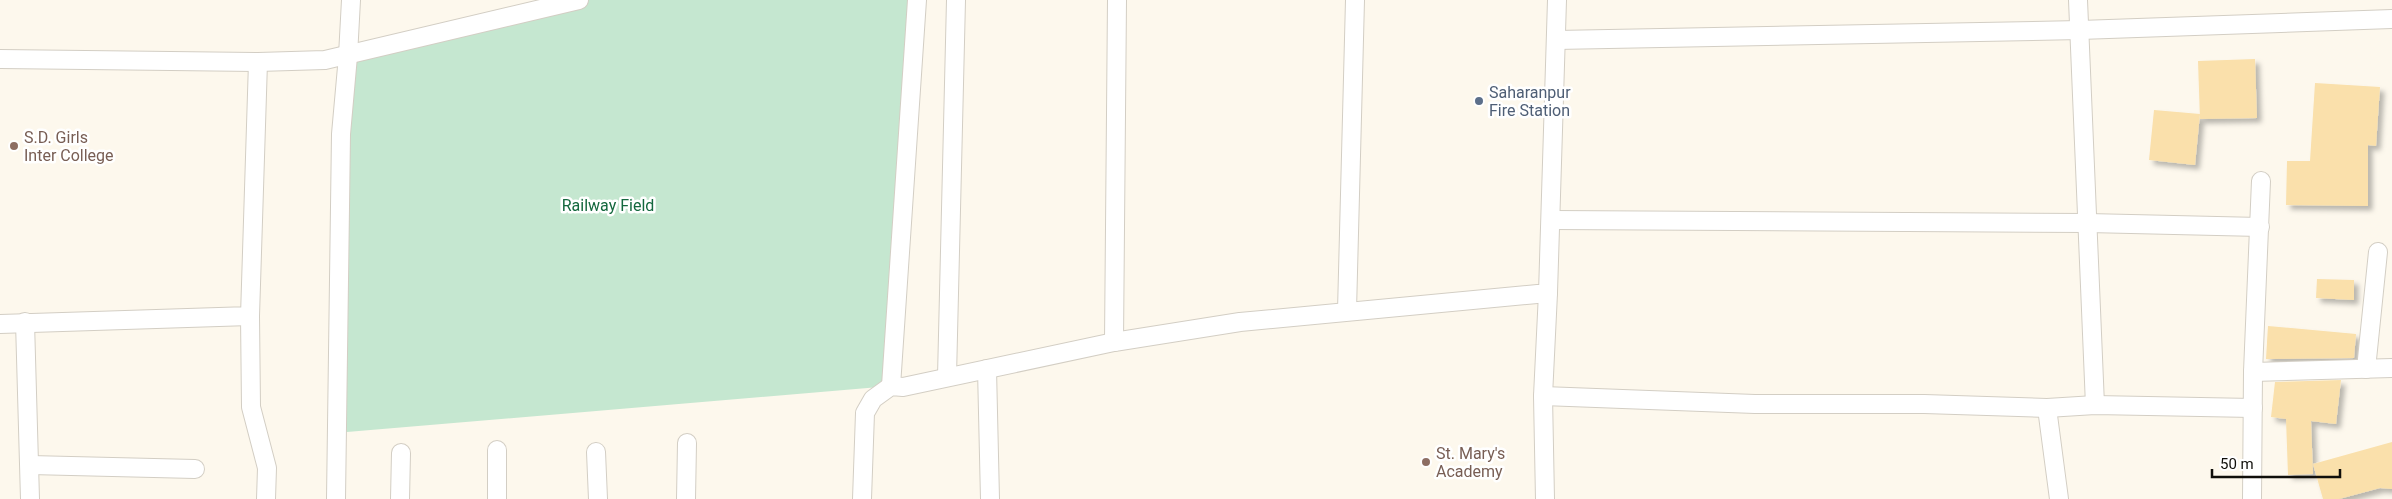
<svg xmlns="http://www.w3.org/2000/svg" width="2392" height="499" font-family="Roboto,sans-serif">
  <defs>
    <filter id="shadow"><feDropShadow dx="4.5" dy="4.5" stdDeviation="2.5" flood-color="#0004"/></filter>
  </defs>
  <rect width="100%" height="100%" fill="#fdf8ed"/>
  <polygon fill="#c5e7d0" points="585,0 917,0 891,386 335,433 348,56"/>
  <g fill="#fae0ab" filter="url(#shadow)">
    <polygon points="2255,59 2257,118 2200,119 2198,61"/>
    <polygon points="2315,83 2380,87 2376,146 2368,145 2368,206 2286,205 2287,161 2310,161"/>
    <polygon points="2154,110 2200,114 2195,165 2149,160"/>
    <polygon points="2317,279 2354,280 2354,300 2316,298"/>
    <polygon points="2268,326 2356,334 2354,358 2266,359"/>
    <polygon points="2341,380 2336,424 2311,421 2313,474 2288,475 2286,419 2271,417 2275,382"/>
    <polygon points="2392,442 2392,489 2380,488 2339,499 2323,499 2313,464"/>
  </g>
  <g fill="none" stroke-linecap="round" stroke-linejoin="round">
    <defs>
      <g id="minor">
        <polyline points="2078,0 2095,405"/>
        <polyline points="1556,40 2080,30 2392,19"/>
        <polyline points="0,59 258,62 325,60 579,0"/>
        <polyline points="1552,220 2088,223 2260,227"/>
        <polyline points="1347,311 1355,0"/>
        <polyline points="250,316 251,407 267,468 266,499"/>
        <polyline points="25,322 30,499"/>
        <polyline points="0,324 250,316 258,62"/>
        <polyline points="1114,342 1117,0"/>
        <polyline points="987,369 990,499"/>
        <polyline points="2366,369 2378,252"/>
        <polyline points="2253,372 2392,368"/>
        <polyline points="947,377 956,0"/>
        <polyline points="891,386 917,0"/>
        <polyline points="1543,396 1755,404 1924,404 2047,408 2059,499"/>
        <polyline points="2047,408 2095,405 2253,408"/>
        <polyline points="596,452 598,499"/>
        <polyline points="30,465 195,469"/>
        <polyline points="336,499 341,134 348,56 351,0"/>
        <polyline points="400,499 401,453"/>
        <polyline points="497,499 497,450"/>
        <polyline points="686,499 687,443"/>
        <polyline points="862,499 865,413 873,399 891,386 903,387 1114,342 1240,322 1548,293 1557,0"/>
        <polyline points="1545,499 1543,396 1548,293"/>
        <polyline points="2252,499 2253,372 2261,181"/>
      </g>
    </defs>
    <use href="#minor" stroke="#d3cec4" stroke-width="20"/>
    <use href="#minor" stroke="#fff" stroke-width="18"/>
  </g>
  <circle fill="#5c6f8a" stroke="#fff" stroke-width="2" cx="1479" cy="101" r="5"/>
  <g fill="#8d6e63" stroke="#fff" stroke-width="2">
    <circle cx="14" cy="146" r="5"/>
    <circle cx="1426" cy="462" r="5"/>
  </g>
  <g text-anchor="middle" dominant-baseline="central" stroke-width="5" stroke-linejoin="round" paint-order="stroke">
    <g font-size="16" fill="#4e5e75" stroke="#fff" text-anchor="start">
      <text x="1489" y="92">Saharanpur<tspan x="1489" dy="18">Fire Station</tspan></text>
    </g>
    <g font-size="16" fill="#785e54" stroke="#fff" text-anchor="start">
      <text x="24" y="137">S.D. Girls<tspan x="24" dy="18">Inter College</tspan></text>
      <text x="1436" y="453">St. Mary's<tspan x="1436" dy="18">Academy</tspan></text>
    </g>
    <g font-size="16" fill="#14683e" stroke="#fff">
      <text x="608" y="205">Railway Field</text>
    </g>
  </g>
  <path d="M2212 469v8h128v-8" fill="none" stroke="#100f0b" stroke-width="2.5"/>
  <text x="2220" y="469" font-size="15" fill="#100f0b" stroke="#ffffff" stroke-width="4" paint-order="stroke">50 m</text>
</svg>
